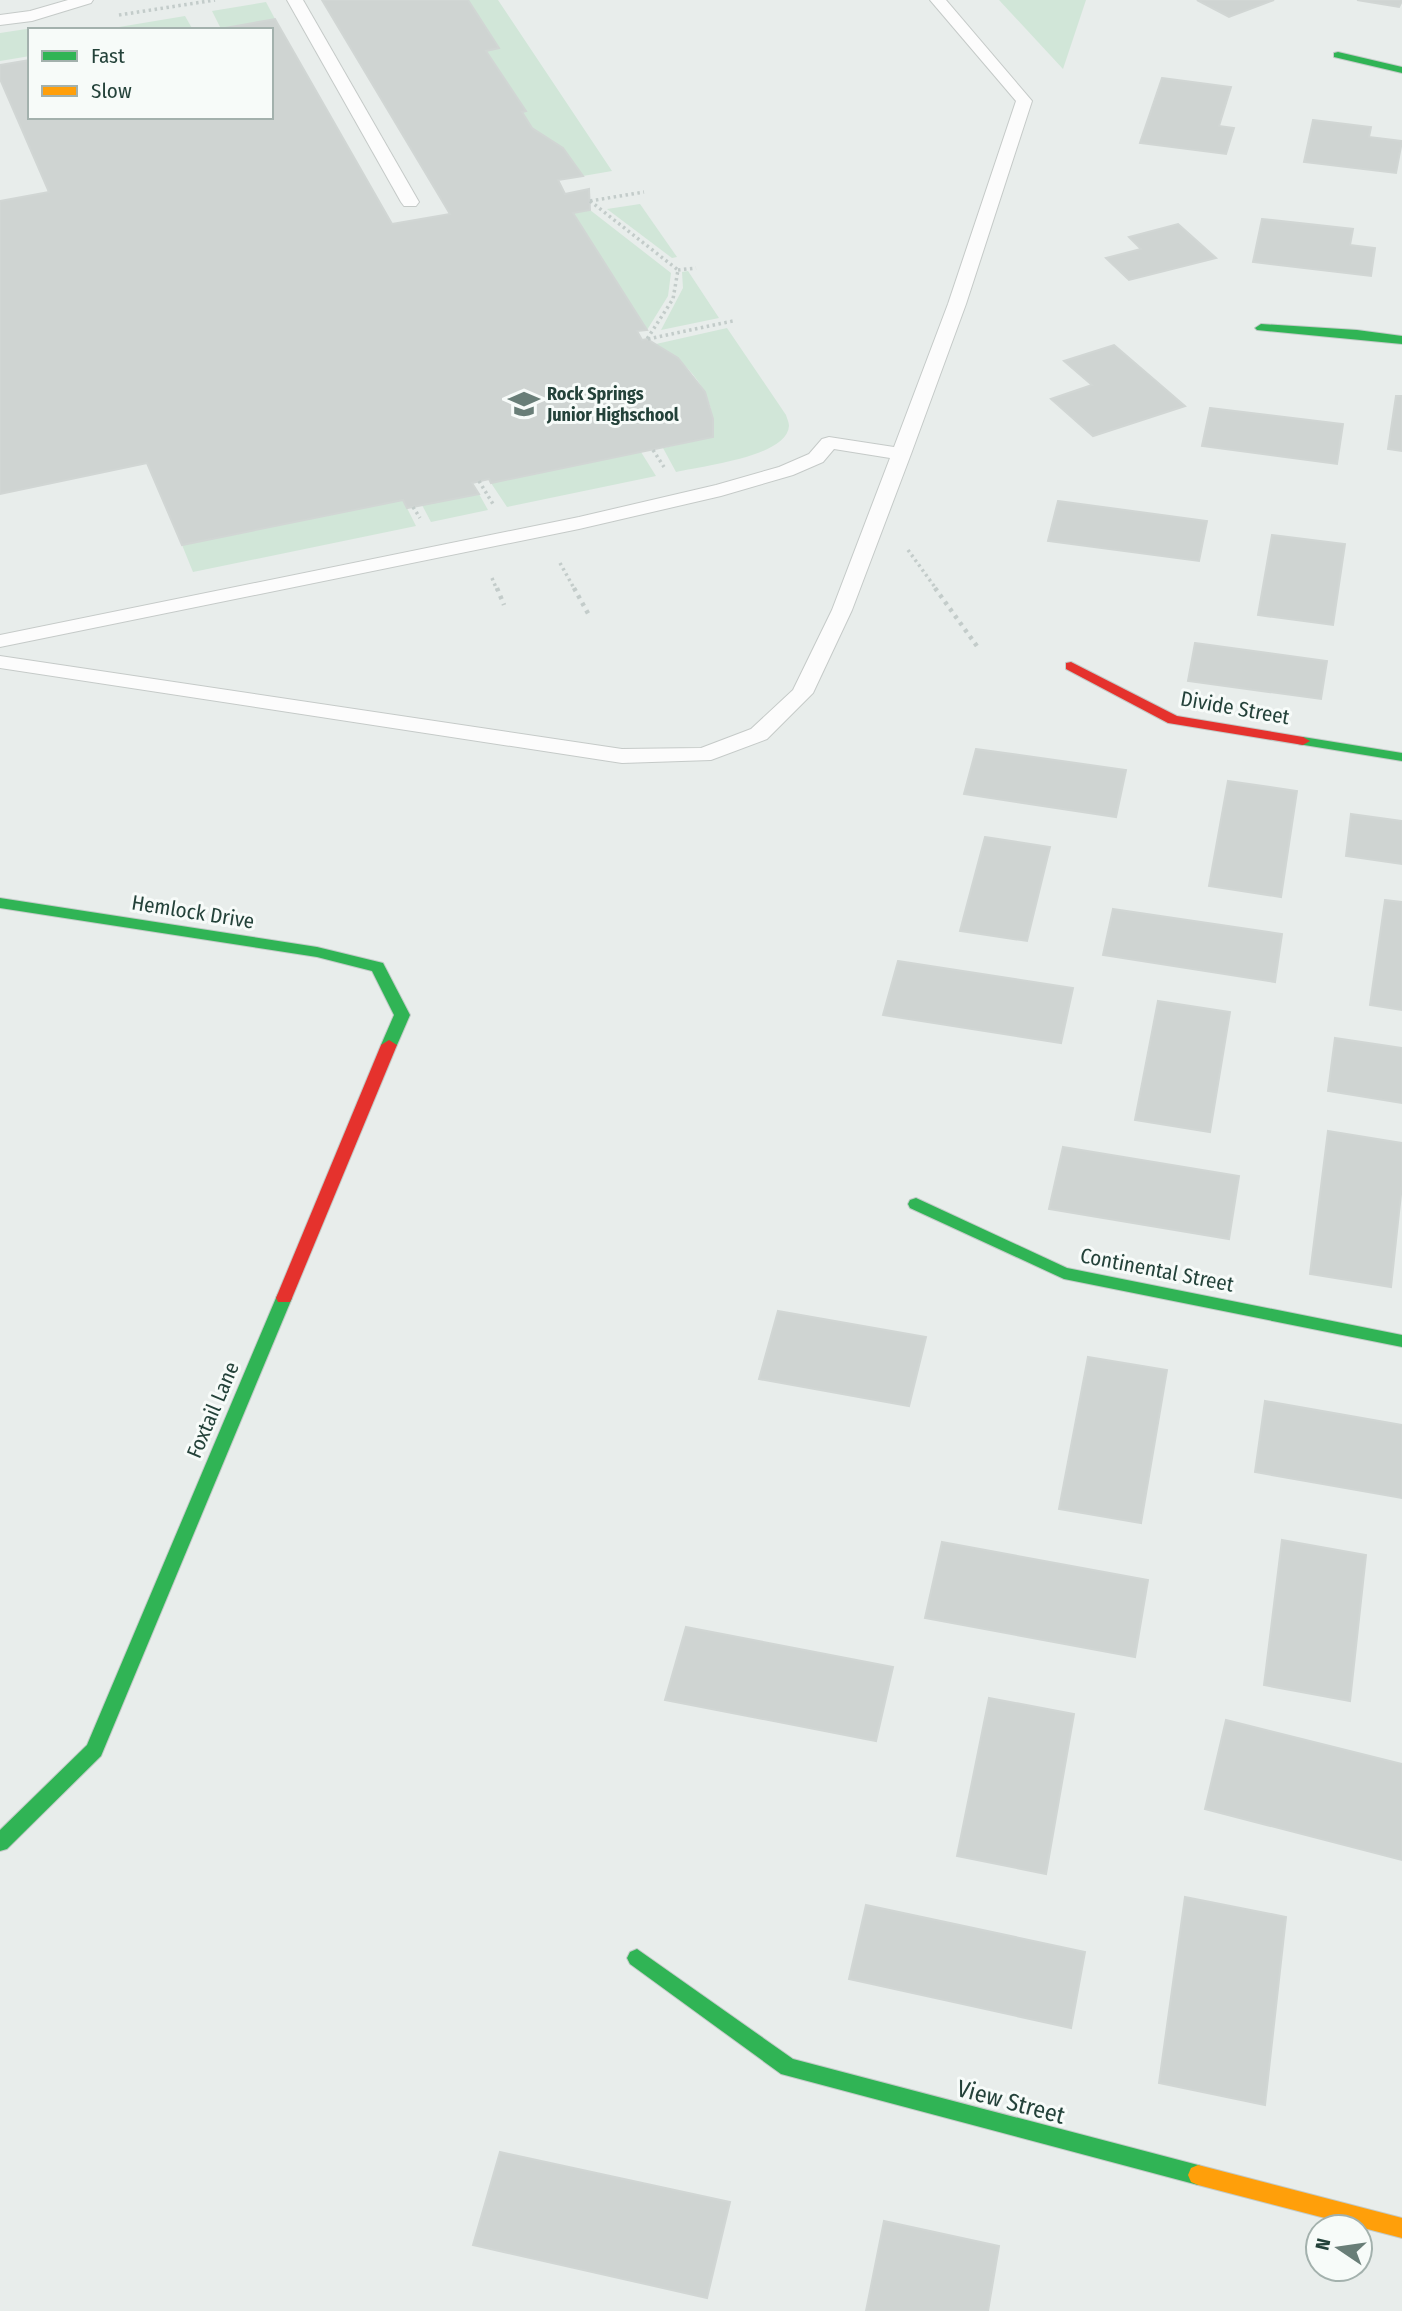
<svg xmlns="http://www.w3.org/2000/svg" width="1402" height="2311" font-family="'Fira Sans Condensed',sans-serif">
  <rect width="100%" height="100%" fill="#e8edeb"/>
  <g fill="#d1e6d8">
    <polygon points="468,0 498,0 612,171 583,176 563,148 532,128 522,112 525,110 486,51 499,48"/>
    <polygon points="999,0 1086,0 1063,69"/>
    <polygon points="266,2 275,19 221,29 212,11"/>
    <polygon points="185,16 193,30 101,30"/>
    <polygon points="33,28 34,30 30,30 30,56 0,61 0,33"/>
    <polygon points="640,204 677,257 672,258 607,209"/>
    <polygon points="590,210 671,273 668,296 647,330 573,213"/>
    <polygon points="688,271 719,318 661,330 683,288 682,272"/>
    <path d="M 727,328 L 786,415 C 787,419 789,422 789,426 C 787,457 701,466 676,472 L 663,448 L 713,437 C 717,395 690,364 656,344 Z"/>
    <polygon points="641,452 656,476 507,507 491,483"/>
    <polygon points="479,494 488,510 431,522 422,505"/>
    <polygon points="403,500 416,526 193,572 182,545"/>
  </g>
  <g fill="#cfd4d2" stroke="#d1d6d4" stroke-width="2">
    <polygon points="322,0 468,0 499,48 486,51 526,111 522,112 532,128 563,148 583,176 558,180 565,194 589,189 590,210 573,213 647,330 637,331 642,340 647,339 678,358 705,392 713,419 713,437 491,483 489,479 472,483 479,494 407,508 403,500 182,545 147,463 0,494 0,201 49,192 0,79 0,65 30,60 30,117 271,117 271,30 214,30 275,19 392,224 450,214"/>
    <polygon points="1197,0 1274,0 1229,17"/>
    <polygon points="1357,0 1402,0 1402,1 1399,7"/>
    <polygon points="1162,78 1231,87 1219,126 1234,128 1226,154 1140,143"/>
    <polygon points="1313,120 1371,127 1369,137 1402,141 1396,173 1304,162"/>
    <polygon points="1262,219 1353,229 1350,245 1375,248 1371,276 1253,262"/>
    <polygon points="1178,224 1216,258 1129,280 1106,258 1141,249 1129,237"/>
    <polygon points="1114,345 1185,406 1093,436 1051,399 1092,385 1064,361"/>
    <polygon points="1396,396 1402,396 1402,451 1388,449"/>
    <polygon points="1210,408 1343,424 1337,464 1202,446"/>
    <polygon points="1058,501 1207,521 1199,561 1048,541"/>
    <polygon points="1272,535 1345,544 1333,625 1258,615"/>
    <polygon points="1195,643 1327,661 1321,699 1188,681"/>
    <polygon points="976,749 1126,770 1116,817 964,794"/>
    <polygon points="1228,781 1297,791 1281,897 1209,886"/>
    <polygon points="1351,814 1402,821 1402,864 1346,856"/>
    <polygon points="985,837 1050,847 1027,941 960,931"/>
    <polygon points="1385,900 1402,902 1402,1010 1370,1005"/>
    <polygon points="1113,909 1282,934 1275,982 1103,955"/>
    <polygon points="898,961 1073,988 1061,1043 883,1015"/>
    <polygon points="1158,1001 1230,1012 1210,1132 1135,1120"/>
    <polygon points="1335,1038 1402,1048 1402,1103 1328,1091"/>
    <polygon points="1328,1131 1402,1143 1402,1185 1391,1287 1310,1274"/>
    <polygon points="1063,1147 1239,1176 1229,1239 1049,1209"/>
    <polygon points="778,1311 926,1337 909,1406 759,1379"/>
    <polygon points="1088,1357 1167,1370 1141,1523 1059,1509"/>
    <polygon points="1265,1401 1402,1425 1402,1498 1255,1472"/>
    <polygon points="1282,1540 1366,1555 1350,1701 1264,1685"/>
    <polygon points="942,1542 1148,1580 1135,1657 925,1618"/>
    <polygon points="686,1627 893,1667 876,1741 665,1700"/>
    <polygon points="989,1698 1074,1714 1046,1874 957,1856"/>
    <polygon points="1226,1720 1402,1764 1402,1860 1205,1809"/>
    <polygon points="1185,1897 1286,1917 1265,2105 1159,2083"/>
    <polygon points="866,1905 1085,1952 1071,2028 849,1979"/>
    <polygon points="500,2152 730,2202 707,2298 473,2245"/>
    <polygon points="884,2221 999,2246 988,2311 866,2311"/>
  </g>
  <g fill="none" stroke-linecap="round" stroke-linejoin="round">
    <defs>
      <g id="lane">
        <polygon points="68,0 93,0 91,3 32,21 0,25 0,15 30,11"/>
        <polygon points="287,0 303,0 419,202 416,206 404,206 401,202"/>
        <polygon points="930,0 946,0 1032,101 966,304 911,454 852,610 813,693 767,739 711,760 622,763 0,668 0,656 622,749 701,748 751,729 793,690 832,610 890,458 834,449 823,462 793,475 721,496 579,529 0,647 0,635 579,517 716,485 779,467 809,454 822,439 829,437 894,447 948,304 1016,101"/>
      </g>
      <g id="fast">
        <polygon points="1338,52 1402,67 1402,73 1334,57 1334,53"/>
        <polygon points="1261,324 1357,330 1402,336 1402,344 1257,330 1255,328"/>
        <polygon points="1303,737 1402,753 1402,761 1298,744 1296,741 1298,738"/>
        <polygon points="0,898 317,947 383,963 410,1015 397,1045 389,1050 381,1045 394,1015 372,971 317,957 0,908"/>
        <polygon points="916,1198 1067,1268 1402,1335 1402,1347 1064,1279 910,1208 908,1204 910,1200"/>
        <polygon points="284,1292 290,1294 292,1298 101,1756 7,1849 0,1851 0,1830 87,1745 276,1298 278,1294"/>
        <polygon points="637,1949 793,2059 1198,2165 1205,2168 1208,2175 1205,2182 1198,2185 781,2074 630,1964 627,1958 630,1952"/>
      </g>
      <polygon id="slow" points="1198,2165 1402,2218 1402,2238 1198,2185 1191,2182 1188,2175 1191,2168"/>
      <g id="jam">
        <polygon points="1071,662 1177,716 1303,737 1310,741 1303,745 1168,723 1066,669 1066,663"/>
        <polygon points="389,1040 397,1045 292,1298 290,1302 278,1302 276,1298 381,1045"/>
      </g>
    </defs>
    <use href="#lane" stroke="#c5cac8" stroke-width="2"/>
    <use href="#fast" stroke="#c3cbc8" stroke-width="2"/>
    <use href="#slow" stroke="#c3cbc8" stroke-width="2"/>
    <use href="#jam" stroke="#c3cbc8" stroke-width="2"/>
    <g stroke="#c3ccca" stroke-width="3.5" stroke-dasharray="2.5 3.5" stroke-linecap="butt">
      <polyline points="119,15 215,0"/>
      <polyline points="590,201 678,270 673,299 647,339"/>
      <polyline points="590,201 644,192"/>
      <polyline points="678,270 696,268"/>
      <polyline points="648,339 733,321"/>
      <polyline points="653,450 664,467"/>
      <polyline points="479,481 493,504"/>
      <polyline points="413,507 420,518"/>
      <polyline points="908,550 937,590"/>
      <polyline points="560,563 575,590"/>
      <polyline points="492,578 497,590"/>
    </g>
    <g stroke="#c3ccca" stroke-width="4.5" stroke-dasharray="3.5 5" stroke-linecap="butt">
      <polyline points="497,588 504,605"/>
      <polyline points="574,588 590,617"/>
      <polyline points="935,588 979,649"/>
    </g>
    <use href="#lane" fill="#fcfcfc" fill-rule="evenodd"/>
    <use href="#fast" fill="#30b455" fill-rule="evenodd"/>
    <use href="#slow" fill="#ff9f0a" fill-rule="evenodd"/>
    <use href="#jam" fill="#e5322d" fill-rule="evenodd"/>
  </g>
  <defs>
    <symbol id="school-bare" viewBox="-9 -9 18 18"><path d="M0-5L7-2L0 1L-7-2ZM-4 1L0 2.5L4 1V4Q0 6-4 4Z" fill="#697e78" stroke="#f7fbf9" stroke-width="2.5" paint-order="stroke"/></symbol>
  </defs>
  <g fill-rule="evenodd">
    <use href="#school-bare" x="502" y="382" width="44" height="44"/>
  </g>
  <g text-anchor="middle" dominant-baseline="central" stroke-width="6" stroke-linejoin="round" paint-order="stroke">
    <g font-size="18" font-weight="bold" fill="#24423a" stroke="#f7fbf9" text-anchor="start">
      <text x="547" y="394">Rock Springs<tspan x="547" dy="21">Junior Highschool</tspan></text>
    </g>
    <g font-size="21" fill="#24423a" stroke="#f7fbf9">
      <text transform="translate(1235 708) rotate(10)">Divide Street</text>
      <text transform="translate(193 912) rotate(9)">Hemlock Drive</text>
      <text transform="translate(1157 1270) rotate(11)">Continental Street</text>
      <text transform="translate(213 1410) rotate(-67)">Foxtail Lane</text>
    </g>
    <g font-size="24" fill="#24423a" stroke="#f7fbf9">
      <text transform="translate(1011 2102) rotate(15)">View Street</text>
    </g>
  </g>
  <rect x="28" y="28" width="245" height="91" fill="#f7fbf9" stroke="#a3b1ad" stroke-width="2"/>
  <rect x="42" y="51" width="35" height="10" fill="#30b455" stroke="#a3b1ad" stroke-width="2"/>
  <text x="91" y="63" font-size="21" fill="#24423a">Fast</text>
  <rect x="42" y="86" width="35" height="10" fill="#ff9f0a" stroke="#a3b1ad" stroke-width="2"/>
  <text x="91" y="98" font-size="21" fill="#24423a">Slow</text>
  <g transform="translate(1339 2248) rotate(283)"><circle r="33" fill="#f7fbf9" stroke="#a3b1ad" stroke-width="2"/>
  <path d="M0-5L12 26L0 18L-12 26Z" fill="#697e78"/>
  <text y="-10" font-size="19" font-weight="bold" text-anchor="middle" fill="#24423a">N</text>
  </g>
</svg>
